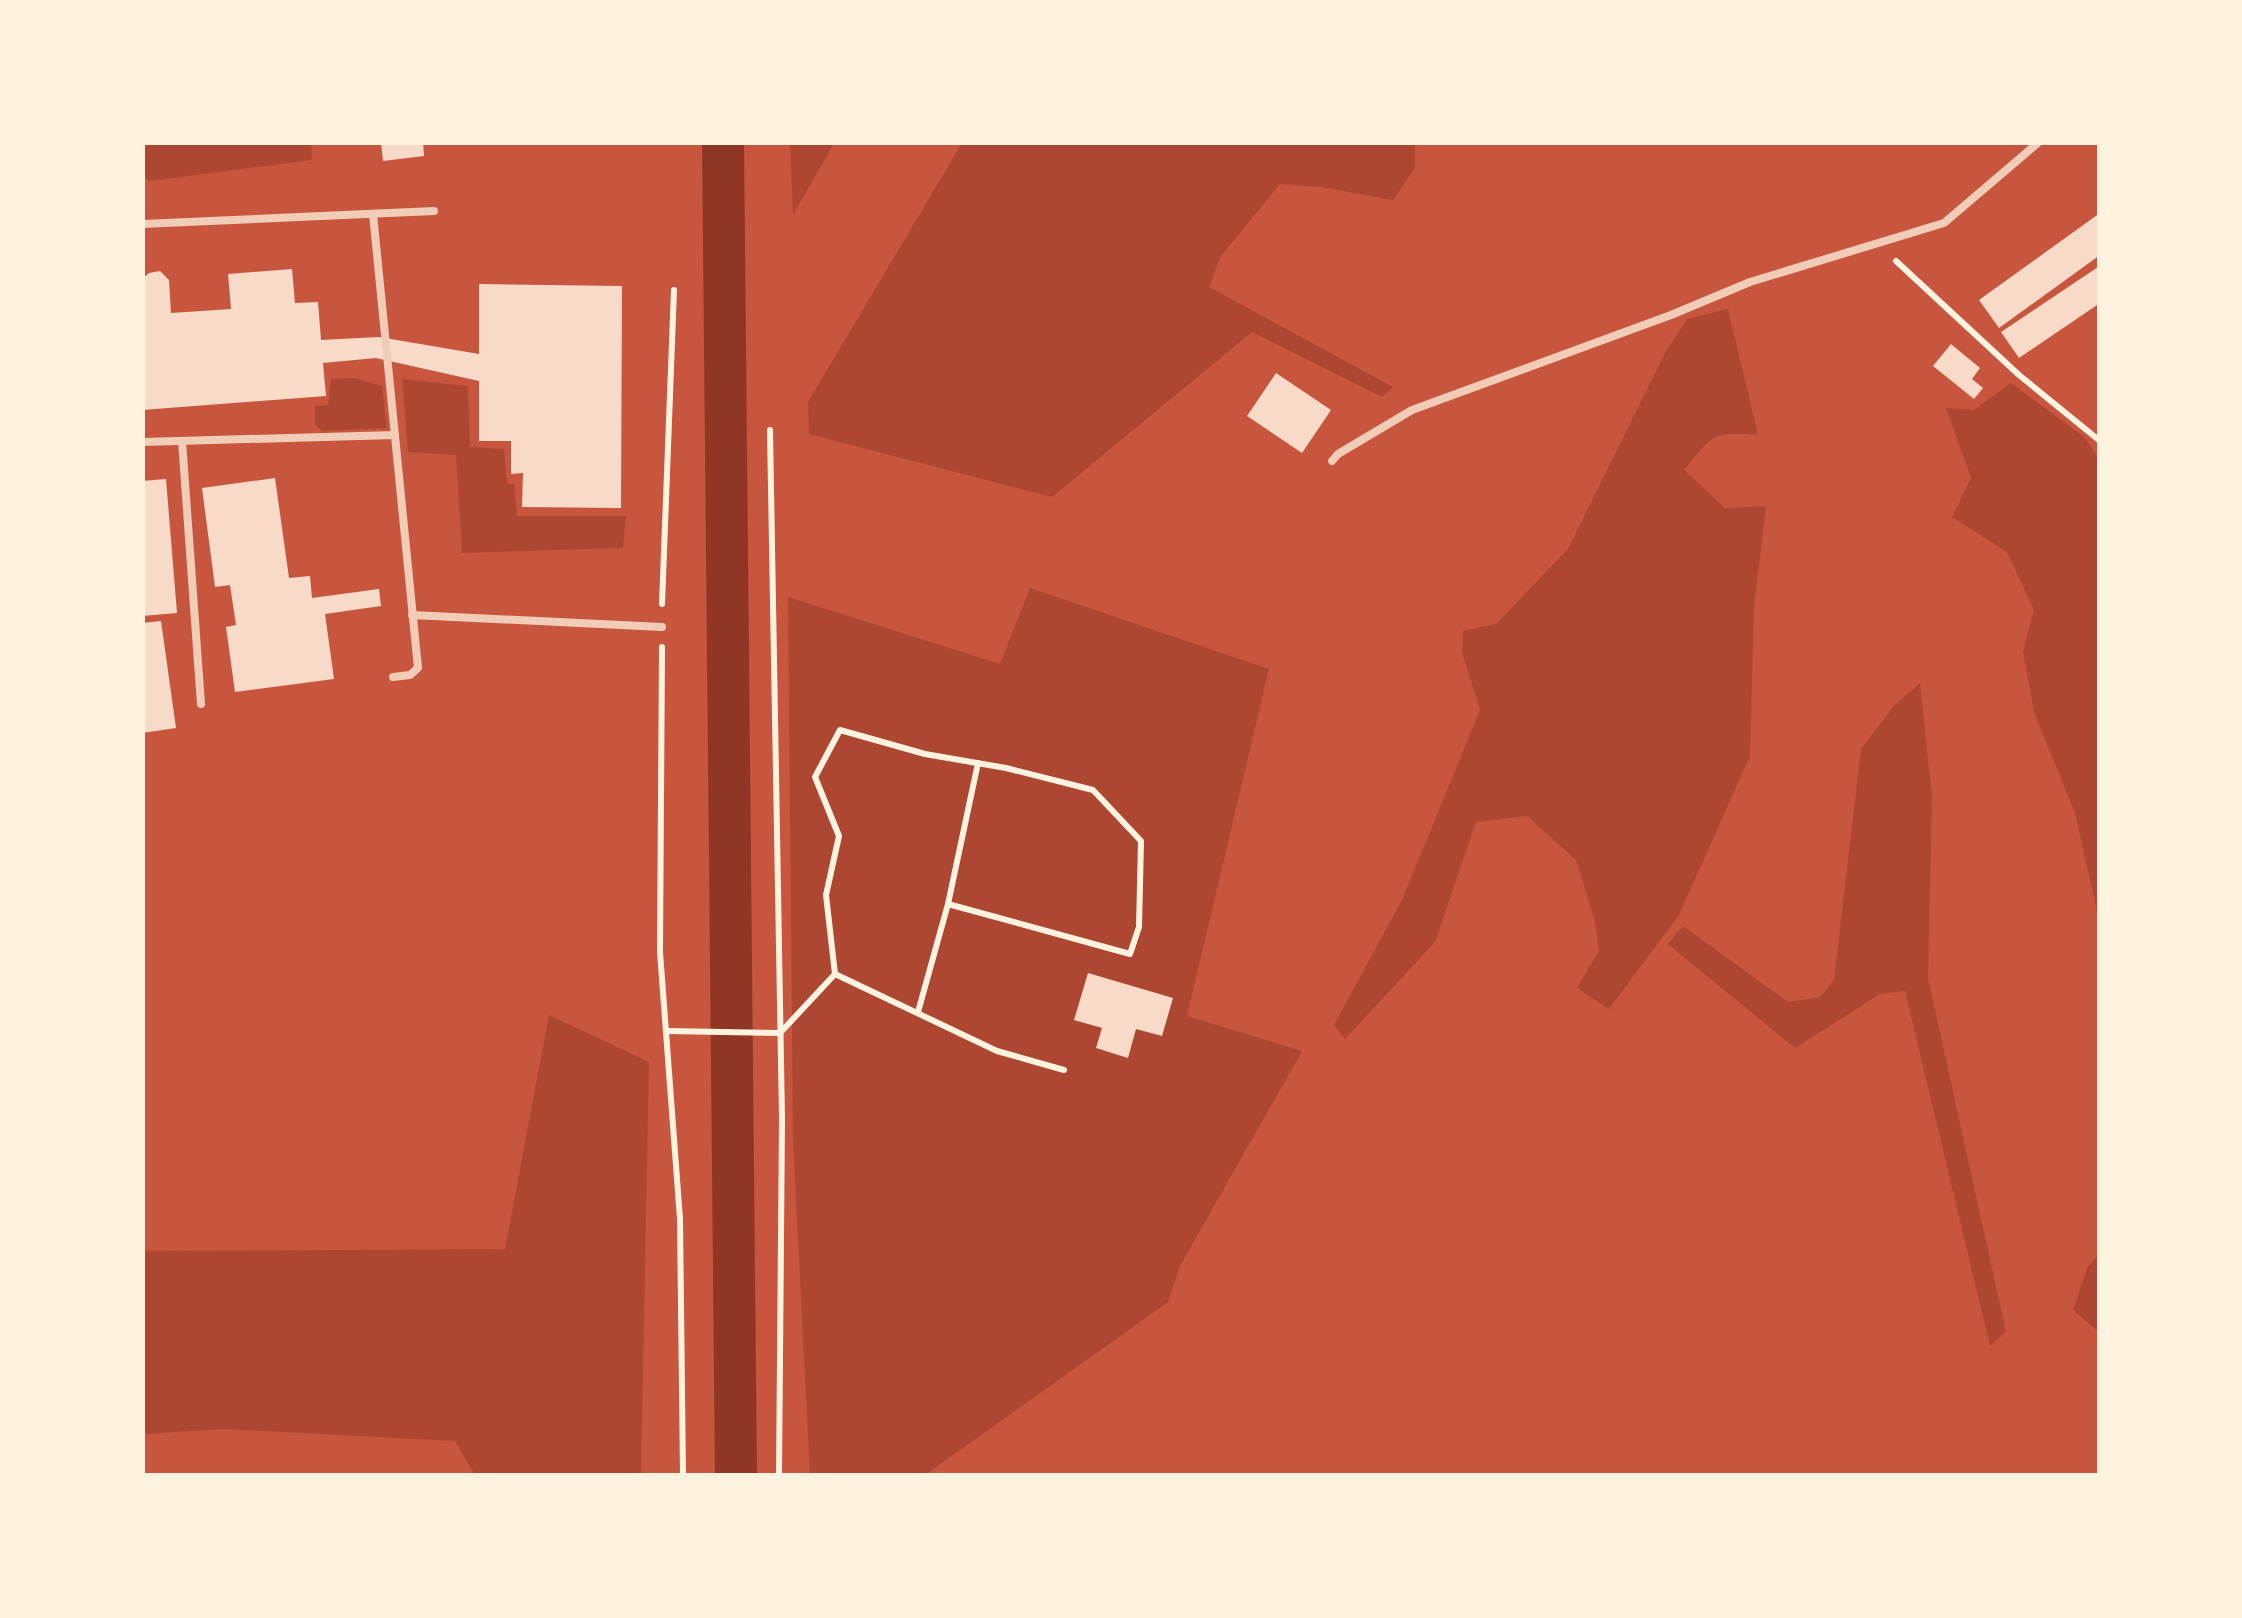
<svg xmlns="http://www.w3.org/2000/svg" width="2242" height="1618" font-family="Figtree,sans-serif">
  <rect width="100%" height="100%" fill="#c8553d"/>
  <g fill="#ae4732">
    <polygon points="147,143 311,143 312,160 149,181 143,176 143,156"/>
    <polygon points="790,143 834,143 793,215"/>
    <polygon points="962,143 1415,143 1415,168 1393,200 1321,187 1280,184 1221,256 1209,287 1393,387 1382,397 1252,332 1052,497 809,434 808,402"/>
    <path d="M 1728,309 L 1758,435 C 1711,431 1713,435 1684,470 L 1725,508 L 1766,506 L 1754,607 L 1750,756 L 1679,915 L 1609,1009 L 1577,988 L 1599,951 L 1595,921 L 1576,860 L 1527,816 L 1476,822 L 1435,942 L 1345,1039 L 1334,1025 L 1402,900 L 1480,710 L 1462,652 L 1463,631 L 1496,624 L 1568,549 L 1666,351 L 1687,319 Z"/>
    <polygon points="354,378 382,386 387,428 322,431 315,425 315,406 328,405 331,379"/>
    <polygon points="402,379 468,386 470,447 504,449 507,483 514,484 517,516 626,516 623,548 462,553 456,455 408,452"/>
    <polygon points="2011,383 2083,436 2099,458 2099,920 2075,813 2034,712 2023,651 2034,610 2007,552 1952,517 1971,478 1946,408 1974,410"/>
    <polygon points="1030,588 1269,669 1187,1016 1302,1051 1180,1266 1168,1302 925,1475 810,1475 793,1139 788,597 1000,664"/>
    <polygon points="1920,683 1932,796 1928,978 2006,1332 1990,1346 1905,991 1880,994 1795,1048 1668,944 1683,926 1788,1002 1820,997 1834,980 1861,749 1894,706"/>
    <polygon points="549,1015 649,1062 641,1475 475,1475 455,1441 224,1429 143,1434 143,1251 505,1249"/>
    <polygon points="2099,1254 2099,1332 2073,1310 2087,1268"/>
  </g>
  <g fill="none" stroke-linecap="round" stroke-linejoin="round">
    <polyline stroke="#8f3625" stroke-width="42" points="723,142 736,1476"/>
  </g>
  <g fill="#f7dbc8">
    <polygon points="381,142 423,142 424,156 383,161"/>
    <polygon points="2100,213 2100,255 1999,328 1979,300"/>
    <polygon points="2098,267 2100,303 2019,358 2001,332"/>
    <polygon points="292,269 295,303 318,302 321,340 379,337 479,354 479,284 622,286 621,508 522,507 523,473 511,474 511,441 479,441 479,381 376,358 323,363 326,396 142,410 142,279 149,273 160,271 169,280 171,313 231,309 228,274"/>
    <polygon points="1951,344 1980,368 1972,379 1983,388 1974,399 1933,366"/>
    <polygon points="1276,373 1331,410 1302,453 1247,416"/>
    <polygon points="275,478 289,578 310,576 312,598 379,589 381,606 325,614 334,679 235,692 226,627 236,625 230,585 215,587 202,488"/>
    <polygon points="166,479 177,613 142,616 142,481"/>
    <polygon points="161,621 176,728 142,733 142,623"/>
    <polygon points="1088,973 1173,998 1162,1036 1136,1029 1128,1058 1096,1048 1102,1028 1074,1020"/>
  </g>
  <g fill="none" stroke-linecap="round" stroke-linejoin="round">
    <g stroke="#fff3e0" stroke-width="6">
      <polyline points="1896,261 2019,375 2100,441"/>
      <polyline points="770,430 782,1119 779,1476"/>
      <polyline points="662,604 674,290"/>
      <polyline points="662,647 660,952 680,1219 683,1476"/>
      <polyline points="948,904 978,763"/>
      <polyline points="835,974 826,895 839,836 815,777 840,730 925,754 1006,768 1093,790 1141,841 1139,927 1130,954 948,904 918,1012"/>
      <polyline points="666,1031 780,1033 835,974 997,1051 1064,1070"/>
    </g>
    <g stroke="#f1ccb7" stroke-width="8">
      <polyline points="373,214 418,668 410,675 393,677"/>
      <polyline points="142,224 434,211"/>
      <polyline points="182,441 201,704"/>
      <polyline points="142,442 395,435"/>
      <polyline points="1332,461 1338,454 1412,410 1671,315 1750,282 1944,223 2039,142"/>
      <polyline points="412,615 662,627"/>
    </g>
  </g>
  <rect width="2242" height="1618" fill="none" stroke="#fff3e0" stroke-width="290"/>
</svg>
